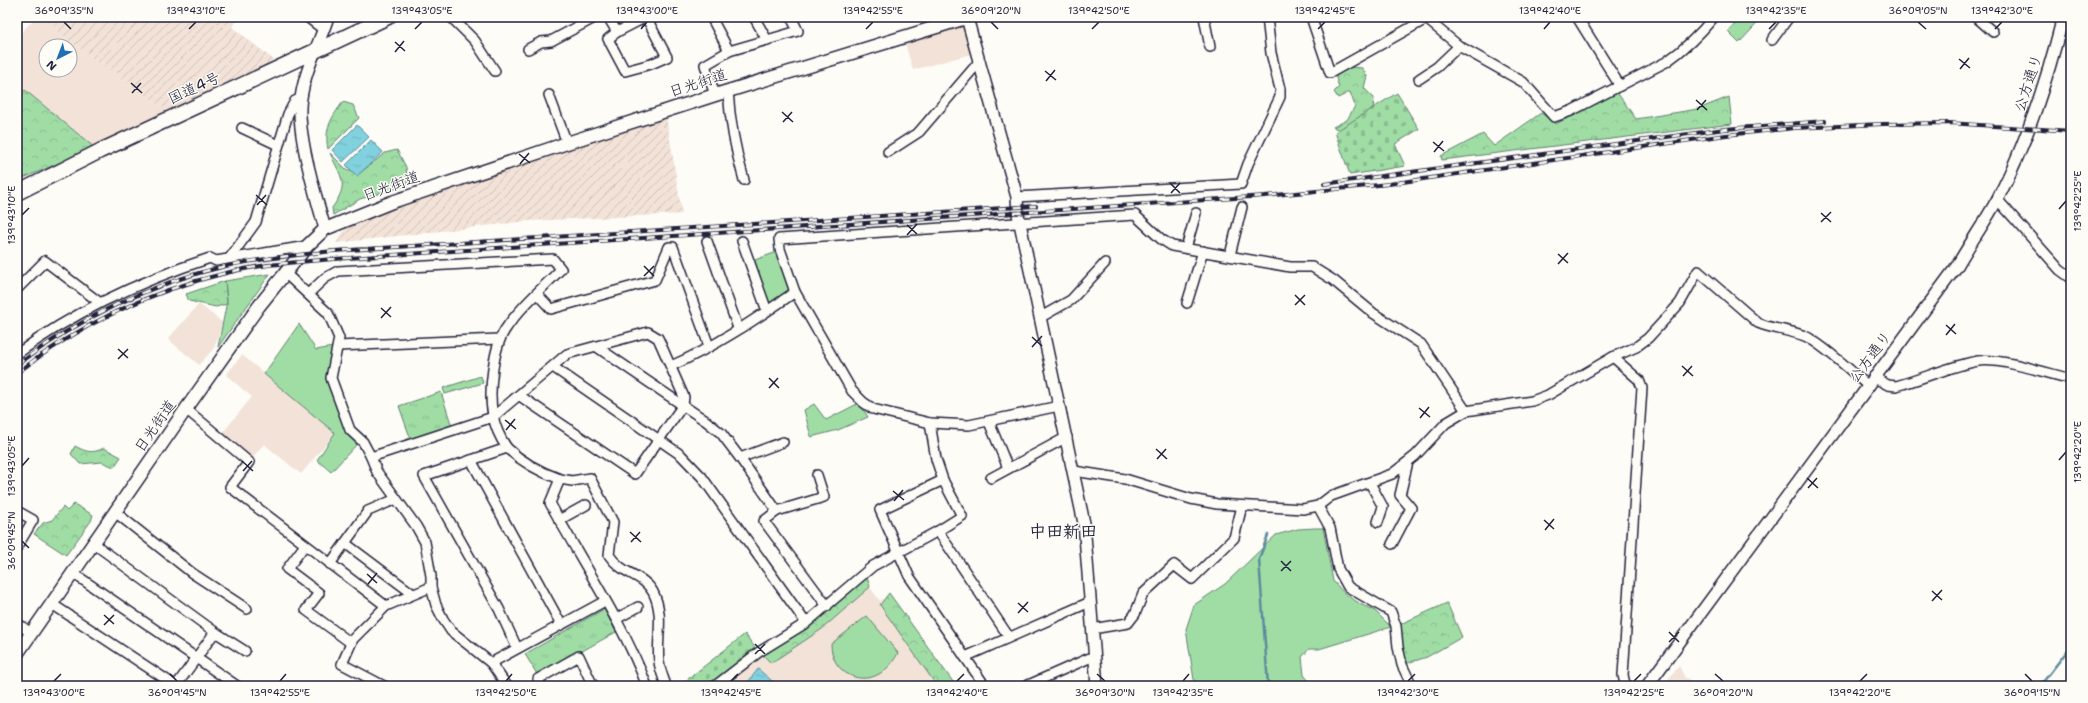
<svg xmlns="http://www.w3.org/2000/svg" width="2088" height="703" font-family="'Shantell Sans','Klee One',sans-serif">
  <defs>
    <pattern id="industrial-furrows" width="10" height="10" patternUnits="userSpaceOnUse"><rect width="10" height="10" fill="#f2e2d7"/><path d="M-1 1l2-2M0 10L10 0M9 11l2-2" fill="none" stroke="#cfc2b9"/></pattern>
    <pattern id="forest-crowns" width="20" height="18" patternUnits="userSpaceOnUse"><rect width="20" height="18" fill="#a0dda5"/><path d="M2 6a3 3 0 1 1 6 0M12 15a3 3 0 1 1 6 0" fill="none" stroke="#8abd8f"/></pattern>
    <pattern id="cemetery-stones" width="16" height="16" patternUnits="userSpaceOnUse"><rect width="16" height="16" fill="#a0dda5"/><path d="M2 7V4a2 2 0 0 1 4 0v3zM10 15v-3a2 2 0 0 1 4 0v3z" fill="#8abd8f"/></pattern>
    <pattern id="park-tufts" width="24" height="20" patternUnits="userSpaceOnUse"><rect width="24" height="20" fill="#a0dda5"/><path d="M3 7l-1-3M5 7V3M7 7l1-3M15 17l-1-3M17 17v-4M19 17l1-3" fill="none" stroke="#8abd8f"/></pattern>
    <pattern id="water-ripples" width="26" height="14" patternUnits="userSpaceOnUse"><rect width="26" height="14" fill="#82d1de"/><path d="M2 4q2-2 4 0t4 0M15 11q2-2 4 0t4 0" fill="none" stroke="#70b3bf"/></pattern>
  </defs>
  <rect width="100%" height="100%" fill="#fdfcf7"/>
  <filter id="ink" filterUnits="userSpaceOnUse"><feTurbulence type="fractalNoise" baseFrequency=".025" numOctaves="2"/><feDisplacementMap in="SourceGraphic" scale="8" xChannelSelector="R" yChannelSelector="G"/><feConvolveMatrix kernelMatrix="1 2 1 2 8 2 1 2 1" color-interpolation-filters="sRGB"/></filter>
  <g filter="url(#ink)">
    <g fill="#f2e2d7" fill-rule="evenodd">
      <path d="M 36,17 L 42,17 L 69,41 L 170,113 L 95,148 L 25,90 L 17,97 L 17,37 ZM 46,46 L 70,46 L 70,70 L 46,70 Z"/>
      <polygon points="963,24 971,54 913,70 904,40"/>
      <polygon points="199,304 223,323 214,348 199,365 168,339"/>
      <polygon points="242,355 335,433 301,474 264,444 249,462 219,437 252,397 226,375"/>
      <polygon points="864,579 880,601 887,596 950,686 720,686"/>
      <polygon points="1679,666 1685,678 1689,679 1691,686 1663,686"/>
    </g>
    <g fill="url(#industrial-furrows)">
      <polygon points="42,17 238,17 232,27 274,60 170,113 69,41"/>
      <polygon points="666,115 682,214 528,221 336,243 347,227 373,209"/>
    </g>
    <g fill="#a0dda5" stroke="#618070">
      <polygon points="1741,17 1763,17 1739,43 1728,32"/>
      <polygon points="777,252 793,291 768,308 752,261"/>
      <polygon points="270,274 218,347 227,301 225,281"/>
      <polygon points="299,324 316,350 333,347 327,382 345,430 357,444 331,472 317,460 335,433 264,374"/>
      <polygon points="859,403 868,417 838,430 811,437 804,410 814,404 826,420"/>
      <polygon points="1315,528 1323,528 1333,581 1345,594 1362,605 1374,610 1391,627 1319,649 1309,649 1302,657 1304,675 1313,686 1195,686 1186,629 1194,605 1225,584 1276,535 1298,529"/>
      <path d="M 867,616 L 898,653 C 895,659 890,666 885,670 C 862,689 831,673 831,644 Z"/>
    </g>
    <g fill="url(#forest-crowns)" stroke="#618070">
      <polygon points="1350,67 1362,68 1367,76 1364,88 1374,98 1373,112 1342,131 1333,127 1347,120 1355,106 1350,92 1338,98 1334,92 1339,87 1336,78 1337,73"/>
      <polygon points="25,90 95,148 21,179 17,176 17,97"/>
      <polygon points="1616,91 1636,119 1698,109 1729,97 1732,124 1442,160 1441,156 1483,134 1494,146 1541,113 1556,124"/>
      <path d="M 343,102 L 353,105 L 359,118 L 328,149 C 324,129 331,118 343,102 Z"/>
      <path d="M 397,150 L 406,167 L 408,185 L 360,199 L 333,215 L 332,208 C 350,183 341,178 330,153 L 346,169 L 360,173 L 385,153 Z"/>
      <polygon points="225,281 227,304 216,307 189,301 186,294"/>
      <polygon points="481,376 483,383 445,394 443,388"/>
      <path d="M 75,446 C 86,452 92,454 104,448 L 121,457 L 114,467 L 102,462 L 80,464 L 71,454 Z"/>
      <polygon points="74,504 93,515 91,521 66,555 34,534 43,523 52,520 63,507 67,511"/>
      <polygon points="867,577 870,587 822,629 771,663 762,654"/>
      <polygon points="889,593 956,686 937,686 880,605"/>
      <polygon points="1447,603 1462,637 1427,657 1402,665 1396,626"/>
    </g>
    <g fill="url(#cemetery-stones)" stroke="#618070">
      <polygon points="1397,93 1419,129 1395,144 1405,166 1350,175 1335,132"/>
      <polygon points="745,634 756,649 707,686 679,686"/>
    </g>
    <g fill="url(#park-tufts)" stroke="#618070">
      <polygon points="441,392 452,427 411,440 399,406"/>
      <polygon points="604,609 616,632 538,676 525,654"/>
    </g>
    <g fill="url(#water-ripples)" stroke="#5c8b9d">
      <polygon points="357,125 369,137 343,162 332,150"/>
      <polygon points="371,140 383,152 357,176 346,165"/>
      <polygon points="758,669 778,686 745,686"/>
    </g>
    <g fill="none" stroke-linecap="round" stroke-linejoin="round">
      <g stroke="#5c8b9d" stroke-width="2.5">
        <polyline points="1268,535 1259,559 1268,686"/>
        <polyline points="2040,686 2071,646"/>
      </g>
      <defs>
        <g id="minor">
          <polyline points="307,17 324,30"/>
          <polyline points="451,17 475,41 495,71"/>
          <polyline points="608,17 617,32 646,17"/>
          <polyline points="711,17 729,51 705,65 715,95"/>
          <polyline points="754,17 767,40"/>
          <polyline points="1204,17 1210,47"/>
          <polyline points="1311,17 1330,73 1426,19"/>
          <path d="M 1424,17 L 1459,46 L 1523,82 L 1554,117 L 1571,111 L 1666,62 C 1685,49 1700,34 1714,17"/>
          <polyline points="1577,17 1620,86"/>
          <polyline points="1976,17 1993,32"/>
          <polyline points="617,32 608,39 625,71 651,64 667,57 646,17"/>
          <polyline points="1772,40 1789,17"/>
          <polyline points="528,49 541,42 551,41 596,17"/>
          <polyline points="729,51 798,31 791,17"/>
          <polyline points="1419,79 1437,67 1459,46"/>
          <path d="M 728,91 C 730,123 735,149 744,180"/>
          <polyline points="549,95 567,143"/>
          <polyline points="242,128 278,145"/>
          <polyline points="888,152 919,132 979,62"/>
          <polyline points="1017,197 1241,184 1248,164 1280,97 1280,89 1271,53 1267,17"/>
          <polyline points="1997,199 2060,270 2071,278"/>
          <polyline points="707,241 738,328"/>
          <polyline points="742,241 767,311"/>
          <polyline points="1186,248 1196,213"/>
          <polyline points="1230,255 1242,207"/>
          <polyline points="229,259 256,222 288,114 295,101 300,99"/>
          <polyline points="285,273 328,313 339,338 331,378 350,430 363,442 371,457 377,472 416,526 425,542 431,576 431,587 436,605 443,619 451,631 491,663 507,686"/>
          <polyline points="17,289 45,261 99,302"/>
          <path d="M 308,294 L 325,278 L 338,271 L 553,259 L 561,269 C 544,287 520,307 507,327 C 493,345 488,393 493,415 C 495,427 500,438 507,448"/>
          <polyline points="537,294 551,309 655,280 669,247 673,247 709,346"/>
          <polyline points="1187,303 1203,251"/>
          <polyline points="1041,317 1071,300 1105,263"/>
          <polyline points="338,346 499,339"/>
          <polyline points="597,347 706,421 721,433 740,458 777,511 764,521 827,606"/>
          <path d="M 17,354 C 76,310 140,281 210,258 L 216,261 L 307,246"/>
          <polyline points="1613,357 1639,380 1642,388 1623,675 1625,684 1628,686"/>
          <path d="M 671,366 C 715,347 756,319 795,292"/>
          <polyline points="553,367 681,455 702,477 806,623 873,566 938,531 962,516 943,480 936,459 930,423"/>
          <path d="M 1873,377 L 1888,385 L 1896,386 C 1923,379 1950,366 1978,361 C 2002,358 2046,373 2071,379"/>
          <polyline points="1059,406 969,425 930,423 873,409 863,402 852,391 795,292 780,249 779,239 1135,215 1161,239 1172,246 1290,267 1312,267 1333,280 1373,313 1421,344 1466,411"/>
          <polyline points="186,409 249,462 230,487 386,606"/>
          <polyline points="989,422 1008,468"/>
          <polyline points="371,457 493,417 567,354 648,332 658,338 684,397 683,405 635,474 520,396"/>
          <polyline points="740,458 783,442"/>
          <polyline points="471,460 561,624"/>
          <path d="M 1074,471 L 1125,479 L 1191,499 L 1217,504 L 1303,509 L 1318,506 L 1331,496 L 1392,474 L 1415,456 L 1446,423 L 1466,411 L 1532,401 L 1548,395 L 1613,357 L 1636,347 L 1648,338 L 1680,303 L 1698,271 L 1758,323 C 1774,330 1794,330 1809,338 C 1830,351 1849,369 1867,385"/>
          <polyline points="991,478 1067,437"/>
          <path d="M 560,479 L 572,481 L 590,478 L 613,522 L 609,555 C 622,575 643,574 653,592 C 665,615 656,639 659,662 C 660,670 664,679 666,686"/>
          <polyline points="943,480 880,510 909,576 965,657 1090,602"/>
          <polyline points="1370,483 1383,507 1378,522"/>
          <polyline points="1318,506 1330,528 1338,569 1348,587 1391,612 1396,626 1398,647 1402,665 1412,686"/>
          <polyline points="17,511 33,520 17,547"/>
          <polyline points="777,511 824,497 817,475"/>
          <polyline points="115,512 192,573 247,609"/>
          <polyline points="559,520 586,505"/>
          <polyline points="938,531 1009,637"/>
          <polyline points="93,543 215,632 245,651"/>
          <polyline points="345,543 413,594"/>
          <polyline points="1392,544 1411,508 1400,495 1408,462"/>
          <polyline points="305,545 287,569 319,593 306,610 351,643"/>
          <polyline points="330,564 368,511 396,499"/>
          <polyline points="73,573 237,686"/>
          <polyline points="52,604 176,686"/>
          <polyline points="616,619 638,607"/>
          <polyline points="17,623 31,633"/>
          <polyline points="1092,629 1128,623 1135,614 1143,594 1174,565 1192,579 1234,538 1242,506"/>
          <path d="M 517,648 L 499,609 L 424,476 L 507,448 C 523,463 540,472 560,479 L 550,503 C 583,564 622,621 647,686"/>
          <polyline points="965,657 985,686"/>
          <polyline points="491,663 605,601"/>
          <polyline points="176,686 215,632"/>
          <polyline points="384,686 342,664 353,639 386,606 431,587"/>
          <polyline points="541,686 538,679 579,656 593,686"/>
          <polyline points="715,686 759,652 806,623"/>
          <polyline points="1026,686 1094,656"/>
        </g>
        <g id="tertiary">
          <polyline points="967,18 1017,197 1018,214 1084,523 1097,686"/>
          <path d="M 325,229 C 316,196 295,130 301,98 C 305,70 319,44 328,17"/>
          <path d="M 1647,686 L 1957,266 C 1970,243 1986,221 1998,198 C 2028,140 2047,80 2063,17"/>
        </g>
        <polyline id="secondary" points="17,654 186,409 259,306 307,246 325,229 392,202 567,143 715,95 969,17"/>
        <polyline id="trunk" points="17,193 100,151 388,17"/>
      </defs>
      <use href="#minor" stroke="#22223b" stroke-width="12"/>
      <use href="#tertiary" stroke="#22223b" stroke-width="14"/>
      <use href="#secondary" stroke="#22223b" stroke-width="15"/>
      <use href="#trunk" stroke="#22223b" stroke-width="17"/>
      <use href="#minor" stroke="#fdfcf7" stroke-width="9"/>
      <use href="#tertiary" stroke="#fdfcf7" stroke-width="11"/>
      <use href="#secondary" stroke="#fdfcf7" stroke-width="12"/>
      <use href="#trunk" stroke="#fdfcf7" stroke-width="14"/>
      <defs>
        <g id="rail">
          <polyline points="1324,184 1725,129 1825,121"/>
          <path d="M 17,365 C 78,319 151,283 226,266 C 262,258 298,255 334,251 L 1036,206"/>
          <path d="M 17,373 C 79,325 150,291 226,273 C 261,264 298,262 334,259 L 1265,196 L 1389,184 L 1726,135 L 1795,128 L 1883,124 L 1949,123 L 2071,131"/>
        </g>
      </defs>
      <use href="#rail" stroke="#22223b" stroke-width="4"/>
      <use href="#rail" stroke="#fdfcf7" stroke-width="2.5" stroke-dasharray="8" stroke-linecap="butt"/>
    </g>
  </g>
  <path fill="none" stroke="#22223b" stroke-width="1.5" d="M 64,22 L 71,29M 991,22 L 998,29M 1918,22 L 1926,29M 189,29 L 196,22M 415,29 L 422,22M 641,29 L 647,22M 866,29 L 873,22M 1092,29 L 1099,22M 1318,29 L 1325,22M 1544,29 L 1550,22M 1769,29 L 1776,22M 1995,29 L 2002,22M 395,42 L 405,51M 395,52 L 404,41M 1959,59 L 1970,68M 1960,69 L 1969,58M 1045,71 L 1056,80M 1046,81 L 1055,70M 131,83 L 142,93M 132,93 L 141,83M 1696,100 L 1707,110M 1697,110 L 1706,100M 782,112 L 793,122M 783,122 L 792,112M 1433,142 L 1444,151M 1434,152 L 1443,141M 519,154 L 530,163M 520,164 L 529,153M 1170,183 L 1180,193M 1171,193 L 1180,183M 256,195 L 267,205M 257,205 L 266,195M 2059,209 L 2066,201M 1821,213 L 1831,222M 22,215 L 29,208M 1821,222 L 1831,212M 907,225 L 917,234M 907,235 L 917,224M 1558,254 L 1568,263M 1558,264 L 1568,253M 644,266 L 654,276M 644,276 L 654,266M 1295,295 L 1305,305M 1295,305 L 1305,295M 381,308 L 391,317M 381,318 L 391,307M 1946,325 L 1956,334M 1946,335 L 1955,324M 1032,337 L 1042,346M 1032,347 L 1042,336M 118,349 L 128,358M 118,359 L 128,349M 1682,366 L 1693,376M 1683,376 L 1692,366M 769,378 L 779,388M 769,388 L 778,378M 1419,408 L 1430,417M 1420,418 L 1429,407M 505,420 L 516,429M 506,430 L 515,419M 1156,449 L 1167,459M 1157,459 L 1166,449M 2059,460 L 2066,452M 242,461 L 253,471M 22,466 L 29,458M 243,471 L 252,461M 1807,478 L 1818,488M 1808,488 L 1817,478M 893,491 L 904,500M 894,501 L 903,490M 1544,520 L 1554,529M 1545,530 L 1554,519M 630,532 L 641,542M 22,541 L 29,548M 631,542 L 640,532M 1281,561 L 1291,571M 1281,571 L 1291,561M 367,574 L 377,583M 368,584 L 377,573M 1932,591 L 1942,600M 1932,601 L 1942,590M 1018,603 L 1028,612M 1018,613 L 1028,602M 104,615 L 114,624M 104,625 L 114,615M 1669,632 L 1679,642M 1669,642 L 1679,632M 755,644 L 765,654M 755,654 L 765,644M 170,674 L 177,681M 1097,674 L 1105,681M 1715,674 L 1723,681M 2025,674 L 2032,681M 54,681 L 61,674M 280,681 L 286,674M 506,681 L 512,674M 731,681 L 738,674M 957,681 L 964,674M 1183,681 L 1189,674M 1408,681 L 1415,674M 1634,681 L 1641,674M 1860,681 L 1867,674"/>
  <g text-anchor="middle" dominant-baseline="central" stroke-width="3" stroke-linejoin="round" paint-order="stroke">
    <g font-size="15" fill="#22223b" stroke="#fdfcf7">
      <text transform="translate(698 83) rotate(-18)">日光街道</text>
      <text transform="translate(2028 83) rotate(-72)">公方通り</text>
      <text transform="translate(194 88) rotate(-25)">国道4号</text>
      <text transform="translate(391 186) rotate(-20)">日光街道</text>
      <text transform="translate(1870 357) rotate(-53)">公方通り</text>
      <text transform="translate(155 426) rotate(-55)">日光街道</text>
    </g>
    <g font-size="17" font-weight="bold" fill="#22223b" stroke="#fdfcf7">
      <text x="1063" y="531">中田新田</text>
    </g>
  </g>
  <rect width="2088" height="703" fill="none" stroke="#fdfcf7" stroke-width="44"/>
  <g transform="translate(58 58) rotate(222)"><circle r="19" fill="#fdfcf7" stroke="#a5a5ac"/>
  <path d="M0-3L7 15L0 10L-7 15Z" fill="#1f6fb2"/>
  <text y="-6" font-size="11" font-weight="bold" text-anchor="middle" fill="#22223b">N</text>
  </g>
  <rect x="22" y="22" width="2044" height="659" fill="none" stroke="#22223b" stroke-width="1.5"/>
  <g font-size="10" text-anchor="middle" fill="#22223b">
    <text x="64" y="14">36°09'35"N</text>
    <text x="196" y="14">139°43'10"E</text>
    <text x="422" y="14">139°43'05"E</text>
    <text x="647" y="14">139°43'00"E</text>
    <text x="873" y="14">139°42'55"E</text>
    <text x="991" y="14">36°09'20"N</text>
    <text x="1099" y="14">139°42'50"E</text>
    <text x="1325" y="14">139°42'45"E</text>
    <text x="1550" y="14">139°42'40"E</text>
    <text x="1776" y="14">139°42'35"E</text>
    <text x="1918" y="14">36°09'05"N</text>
    <text x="2002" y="14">139°42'30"E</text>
    <text transform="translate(2077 201) rotate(-90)" y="4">139°42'25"E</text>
    <text transform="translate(11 215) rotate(-90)" y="4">139°43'10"E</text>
    <text transform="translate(2077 452) rotate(-90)" y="4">139°42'20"E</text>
    <text transform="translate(11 466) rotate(-90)" y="4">139°43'05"E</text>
    <text transform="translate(11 541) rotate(-90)" y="4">36°09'45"N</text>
    <text x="54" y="696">139°43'00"E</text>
    <text x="177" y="696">36°09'45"N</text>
    <text x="280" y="696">139°42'55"E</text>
    <text x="506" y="696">139°42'50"E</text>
    <text x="731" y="696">139°42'45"E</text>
    <text x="957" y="696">139°42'40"E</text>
    <text x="1105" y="696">36°09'30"N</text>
    <text x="1183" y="696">139°42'35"E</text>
    <text x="1408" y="696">139°42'30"E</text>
    <text x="1634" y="696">139°42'25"E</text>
    <text x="1723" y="696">36°09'20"N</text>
    <text x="1860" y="696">139°42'20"E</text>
    <text x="2032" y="696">36°09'15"N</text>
  </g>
</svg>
